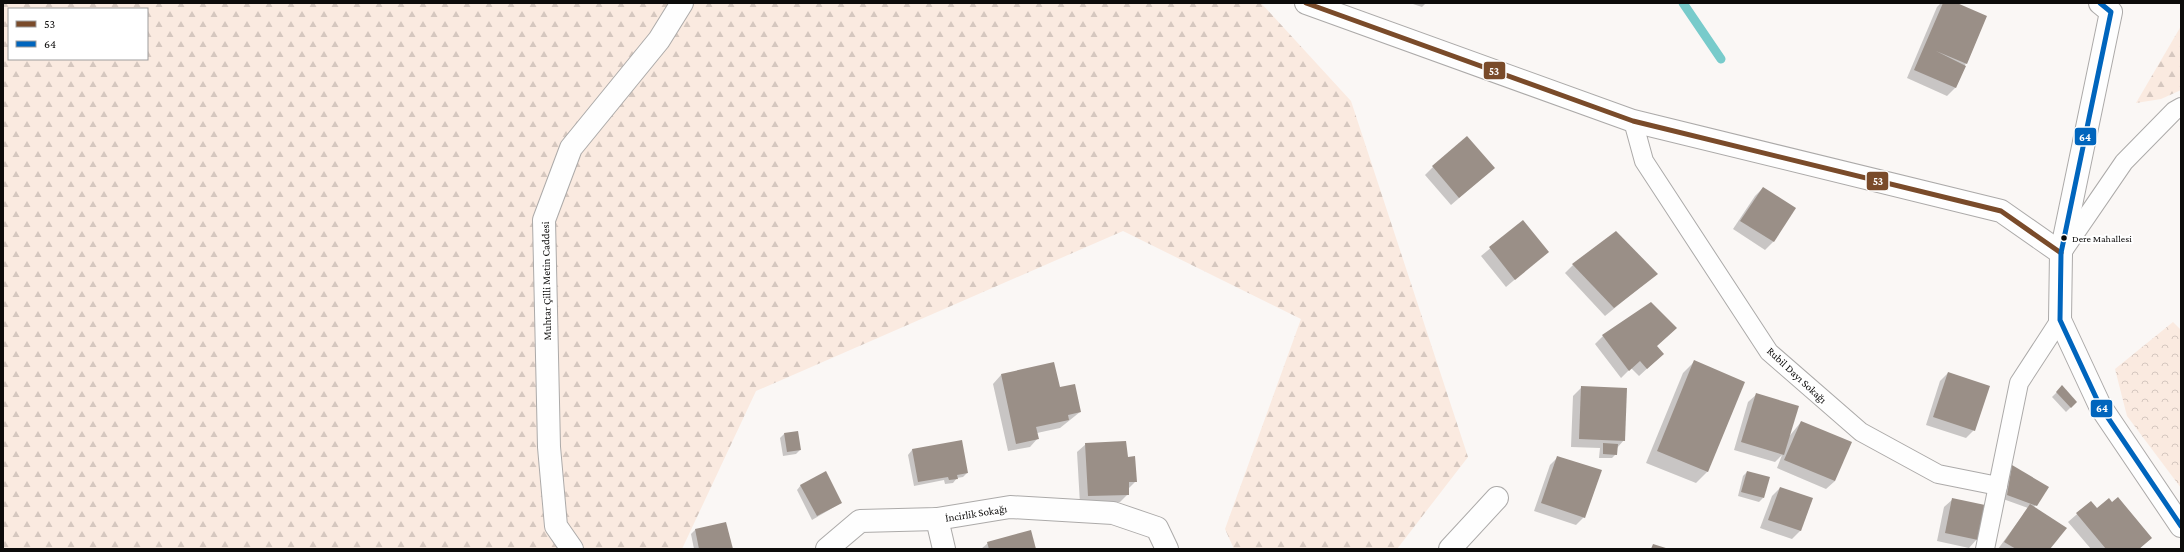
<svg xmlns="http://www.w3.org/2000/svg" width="2184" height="552" font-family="'Crimson Pro',serif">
  <defs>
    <pattern id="forest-firs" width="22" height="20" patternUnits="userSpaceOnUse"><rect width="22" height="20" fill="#faeae0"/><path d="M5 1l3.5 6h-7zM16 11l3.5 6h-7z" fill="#d5c7bf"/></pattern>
    <pattern id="park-crowns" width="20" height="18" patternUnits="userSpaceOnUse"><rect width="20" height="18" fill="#faeae0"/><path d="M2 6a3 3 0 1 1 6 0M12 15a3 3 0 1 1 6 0" fill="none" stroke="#d5c7bf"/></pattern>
  </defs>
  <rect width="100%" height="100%" fill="#faf7f5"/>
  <g fill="url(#forest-firs)" fill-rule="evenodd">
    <path d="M 3,3 L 1261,3 L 1351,101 L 1468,457 L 1397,549 L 1234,549 L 1225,529 L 1301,319 L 1123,231 L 756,391 L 682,549 L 3,549 ZM 9,9 L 147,9 L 147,59 L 9,59 Z"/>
    <polygon points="2181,26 2181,90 2161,99 2136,103"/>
  </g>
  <polygon fill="url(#park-crowns)" points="2173,322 2181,330 2181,488 2127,416 2115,369"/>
  <g fill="#0003">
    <polygon points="1410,3 1426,3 1422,7"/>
    <polygon points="1941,3 1955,3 1966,63 1955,88 1947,96 1907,78 1937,7"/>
    <polygon points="1433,167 1494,168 1451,205 1425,175"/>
    <polygon points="1763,188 1794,209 1773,242 1765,250 1733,229 1755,196"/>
    <polygon points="1523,221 1547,252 1506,287 1481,256"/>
    <polygon points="1573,265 1656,274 1605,316 1565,273"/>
    <polygon points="1603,336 1656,347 1663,354 1639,376 1631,368 1621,378 1595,344"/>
    <polygon points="1694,362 1708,471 1696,483 1646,463 1683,373"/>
    <polygon points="1948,373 1974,430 1966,438 1926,425 1940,381"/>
    <polygon points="1001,375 1059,389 1080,412 1060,428 1037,433 1038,438 1030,447 1008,451 993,384"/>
    <polygon points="2062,387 2076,402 2066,412 2052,397"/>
    <polygon points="1581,388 1624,440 1617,448 1616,454 1612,458 1599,458 1600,448 1571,447 1573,396"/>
    <polygon points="1757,394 1787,439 1801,422 1835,481 1826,489 1777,468 1782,455 1775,462 1734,450 1748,402"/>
    <polygon points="797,432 800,450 796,454 783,456 780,438 784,434"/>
    <polygon points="961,441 967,473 963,477 957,478 953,483 945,484 944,480 914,486 908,455 912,450"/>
    <polygon points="1086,444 1127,458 1136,481 1128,489 1128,494 1120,502 1080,504 1077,452"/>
    <polygon points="1558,457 1584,517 1576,525 1534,511 1550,465"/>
    <polygon points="2012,466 2036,505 2034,507 2049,549 1998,549 2028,508 2003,499 2008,470"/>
    <polygon points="1747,472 1763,498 1759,502 1738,496 1743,476"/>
    <polygon points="801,485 841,503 812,520 797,490"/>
    <polygon points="1780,488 1812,499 1800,531 1792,539 1760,528 1772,496"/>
    <polygon points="1953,499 1977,539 1969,548 1937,541 1944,507"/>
    <polygon points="2091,502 2097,510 2151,538 2139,549 2091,549 2068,522"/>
    <polygon points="725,523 732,549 694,549 691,534 695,530"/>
    <polygon points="988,543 1035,549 981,549"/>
  </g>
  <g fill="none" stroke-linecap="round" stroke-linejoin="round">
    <polyline stroke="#78cbcb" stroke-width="9" points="1683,3 1721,59"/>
  </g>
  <g fill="#9a8f87">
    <polygon points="1943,3 1957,3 1987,16 1967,64 1936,51 1966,66 1956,88 1914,70"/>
    <polygon points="1467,136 1495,168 1459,198 1432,166"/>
    <polygon points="1763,187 1796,208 1774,242 1740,221"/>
    <polygon points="1523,220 1549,252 1515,280 1489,247"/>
    <polygon points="1616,231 1658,274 1614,308 1572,264"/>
    <polygon points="1651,302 1677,328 1657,346 1664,354 1647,369 1640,361 1629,371 1602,335"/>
    <polygon points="1694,360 1745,382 1708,472 1657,451"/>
    <polygon points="1054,362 1060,387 1075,384 1081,412 1068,415 1069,420 1036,427 1039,439 1016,444 1001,374"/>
    <polygon points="1948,372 1990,386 1975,431 1933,417"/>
    <polygon points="2062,385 2077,402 2071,408 2056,392"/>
    <polygon points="1581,386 1627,388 1625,441 1579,439"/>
    <polygon points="1756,393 1799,406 1784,455 1741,442"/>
    <polygon points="1801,421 1852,442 1835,481 1784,460"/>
    <polygon points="798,431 801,450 787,452 784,433"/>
    <polygon points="962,440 968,473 957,475 958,479 949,480 948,477 918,482 912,449"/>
    <polygon points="1126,441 1128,457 1135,456 1137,482 1129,482 1129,495 1088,496 1085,443"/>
    <polygon points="1603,443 1618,444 1617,455 1603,454"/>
    <polygon points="1557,456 1602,470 1585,518 1541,503"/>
    <polygon points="2012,465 2049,487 2037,506 2007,495"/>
    <polygon points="826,471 842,503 817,516 800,485"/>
    <polygon points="1747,471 1770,477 1764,498 1741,492"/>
    <polygon points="1780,487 1813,498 1801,531 1768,520"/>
    <polygon points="2118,497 2152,538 2139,549 2106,549 2076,513 2091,501 2097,508 2109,498 2112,502"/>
    <polygon points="1952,498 1985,505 1978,540 1945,533"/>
    <polygon points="2030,504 2067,528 2050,549 2016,549 2004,542"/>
    <polygon points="726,522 733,549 699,549 695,529"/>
    <polygon points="1031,530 1036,549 989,549 987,542"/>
    <polygon points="1653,544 1669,549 1651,549"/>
  </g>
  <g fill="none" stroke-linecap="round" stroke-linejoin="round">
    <defs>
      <g id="service">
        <polyline points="1633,121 1644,161 1769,352 1861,432 1938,474 1998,486"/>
        <polyline points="2063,251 2124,162 2174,111 2181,107"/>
        <polyline points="1985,549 2019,383 2060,320"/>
      </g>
      <g id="minor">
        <polyline points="2061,253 2111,12 2100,3"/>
        <polyline points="937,519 944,549"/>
        <polyline points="572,549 556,526 549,447 544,220 571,148 659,40 682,3"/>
        <polyline points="827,549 860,521 937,519 1010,507 1113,513 1157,528 1167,549"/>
        <polyline points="1450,549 1497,498"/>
      </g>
      <polyline id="tertiary" points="1306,3 1633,121 2001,211 2061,253 2060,320 2100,406 2181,526"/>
    </defs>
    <use href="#service" stroke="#acaaa9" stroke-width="20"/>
    <use href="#minor" stroke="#acaaa9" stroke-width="24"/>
    <use href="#tertiary" stroke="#acaaa9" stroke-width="24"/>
    <use href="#service" stroke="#fefefe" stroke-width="18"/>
    <use href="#minor" stroke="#fefefe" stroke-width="22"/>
    <use href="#tertiary" stroke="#fefefe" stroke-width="22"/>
    <defs>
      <polyline id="bus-1" points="1306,3 1633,121 2001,211 2061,253"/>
      <polyline id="bus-2" points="2100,3 2111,12 2061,253 2060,320 2100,406 2181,526"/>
    </defs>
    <use href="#bus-1" stroke="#fff" stroke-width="8"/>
    <use href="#bus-2" stroke="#fff" stroke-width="8"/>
    <use href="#bus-1" stroke="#7a4b2a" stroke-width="5"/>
    <use href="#bus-2" stroke="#0065bd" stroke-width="5"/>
  </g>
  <circle fill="#0c0b0a" stroke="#fff" stroke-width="1.5" cx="2064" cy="238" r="3.5"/>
  <g text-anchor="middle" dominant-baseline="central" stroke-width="4" stroke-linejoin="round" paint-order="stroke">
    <g font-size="10" fill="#0c0b0a" stroke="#fff" text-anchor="start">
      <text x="2072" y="238">Dere Mahallesi</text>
    </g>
    <g font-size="11" fill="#0c0b0a" stroke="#fff">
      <text transform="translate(546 281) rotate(-91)">Muhtar Çilli Metin Caddesi</text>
      <text transform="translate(1797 375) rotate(43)">Rubil Dayı Sokağı</text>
      <text transform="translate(976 513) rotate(-9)">İncirlik Sokağı</text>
    </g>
  </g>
  <g stroke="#fff" stroke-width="1.5">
    <rect x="1483" y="61" width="23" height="19" rx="4" fill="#7a4b2a"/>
    <rect x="2074" y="127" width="23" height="19" rx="4" fill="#0065bd"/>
    <rect x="1866" y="171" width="23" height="20" rx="4" fill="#7a4b2a"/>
    <rect x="2090" y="399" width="23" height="19" rx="4" fill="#0065bd"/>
  </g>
  <g font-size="11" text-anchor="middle" font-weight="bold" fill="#fff">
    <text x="1494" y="75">53</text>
    <text x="2085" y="141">64</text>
    <text x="1878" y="185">53</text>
    <text x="2102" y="412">64</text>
  </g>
  <rect width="2184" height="552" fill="none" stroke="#0c0b0a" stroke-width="8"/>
  <rect x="8" y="8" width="140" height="52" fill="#ffffff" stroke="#9e9d9d"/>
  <rect x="16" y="21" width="20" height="6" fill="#7a4b2a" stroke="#9e9d9d"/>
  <text x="44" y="28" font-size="12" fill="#0c0b0a">53</text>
  <rect x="16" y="41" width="20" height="6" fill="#0065bd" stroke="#9e9d9d"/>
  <text x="44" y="48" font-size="12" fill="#0c0b0a">64</text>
</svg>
